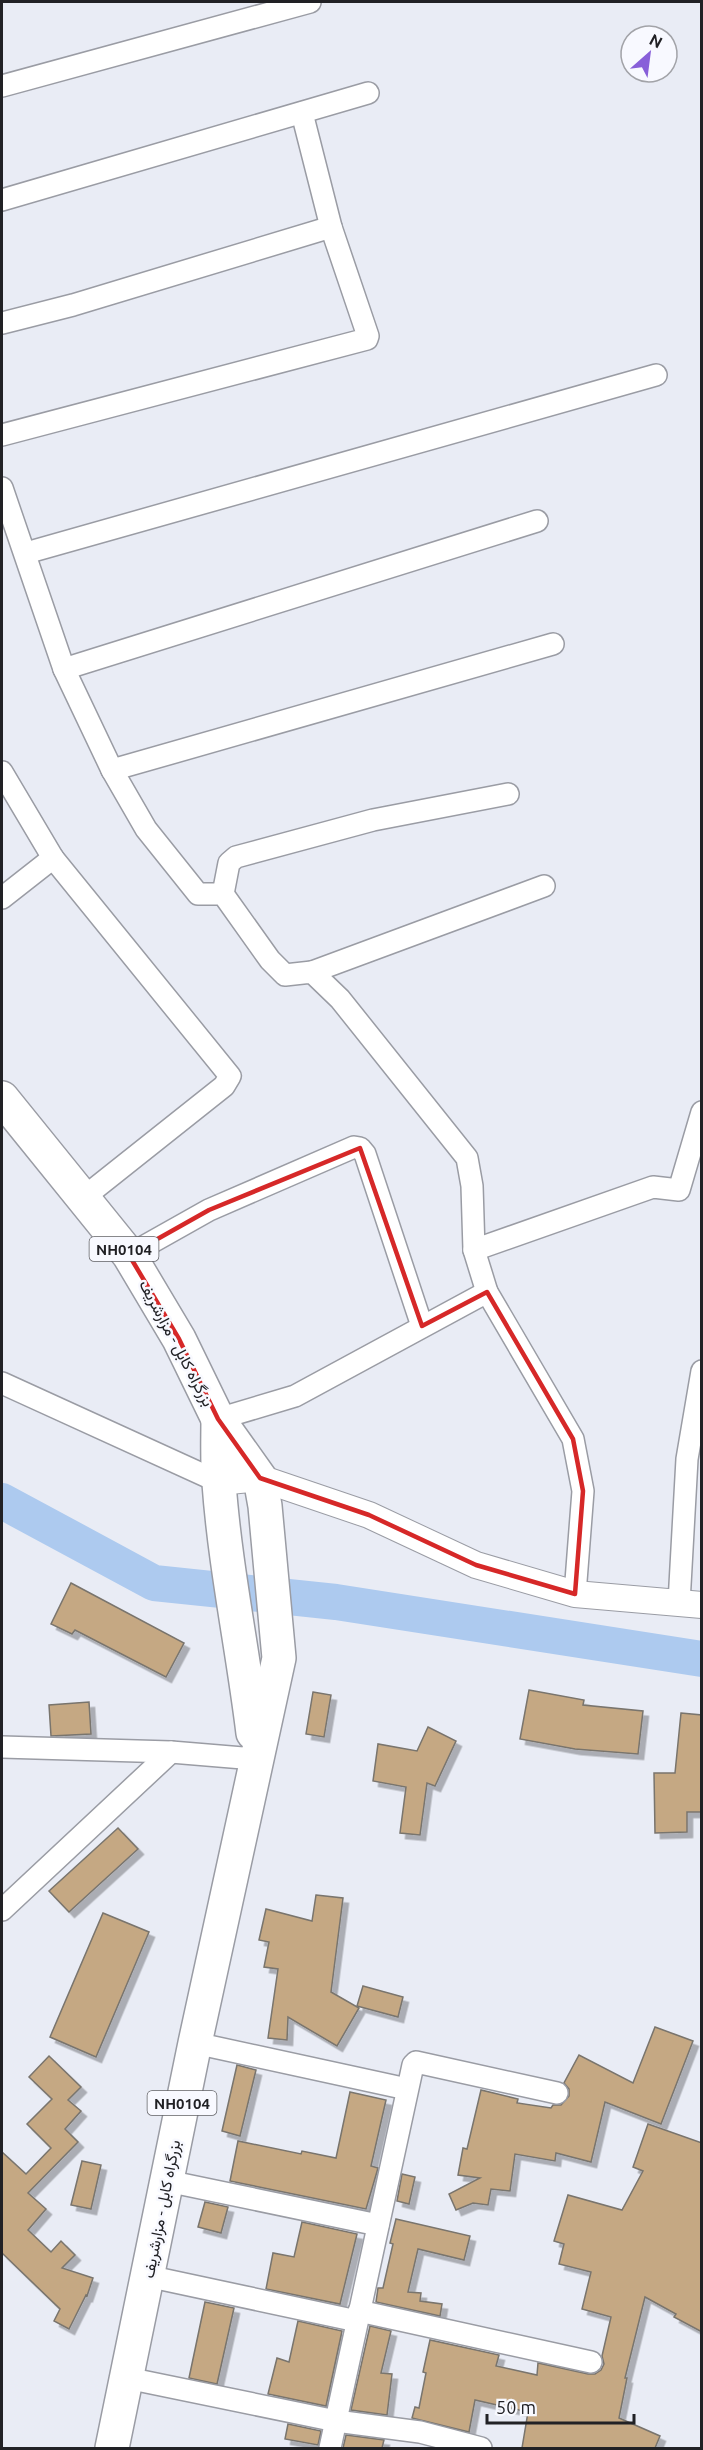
<svg xmlns="http://www.w3.org/2000/svg" width="703" height="2450" font-family="Ubuntu,Vazirmatn,sans-serif">
  <defs>
    <filter id="shadow"><feDropShadow dx="5.5" dy="5.5" stdDeviation="0" flood-color="#0004"/></filter>
  </defs>
  <rect width="100%" height="100%" fill="#e9ecf5"/>
  <g fill="none" stroke-linecap="round" stroke-linejoin="round">
    <polyline stroke="#adcaef" stroke-width="36" points="2,1501 154,1583 336,1602 702,1659"/>
  </g>
  <g fill="#c5a883" stroke="#79746d" stroke-width="1.5" filter="url(#shadow)">
    <polygon points="71,1583 184,1643 166,1677 75,1630 72,1634 51,1624"/>
    <polygon points="529,1690 584,1700 583,1705 643,1711 638,1754 575,1749 520,1739"/>
    <polygon points="313,1692 331,1695 324,1737 306,1734"/>
    <polygon points="89,1702 91,1734 51,1736 49,1705"/>
    <polygon points="681,1713 702,1715 702,1812 687,1812 687,1832 655,1833 654,1773 675,1773"/>
    <polygon points="428,1727 456,1741 435,1786 427,1783 420,1835 400,1833 406,1787 373,1781 378,1744 417,1751"/>
    <polygon points="118,1828 138,1849 69,1912 49,1891"/>
    <polygon points="316,1895 343,1898 331,1992 359,2008 337,2046 288,2017 287,2040 268,2038 278,1969 264,1967 269,1942 259,1940 266,1909 312,1921"/>
    <polygon points="103,1913 149,1932 96,2057 50,2037"/>
    <polygon points="363,1986 403,1997 398,2017 357,2006"/>
    <polygon points="655,2027 693,2041 661,2124 605,2102 591,2162 556,2153 555,2161 515,2154 510,2191 491,2189 488,2205 473,2203 456,2210 449,2194 480,2178 458,2175 463,2148 467,2149 481,2090 518,2099 517,2103 551,2108 553,2105 561,2105 569,2096 569,2089 564,2083 579,2055 633,2083"/>
    <polygon points="49,2056 81,2087 68,2100 81,2111 65,2129 78,2142 28,2193 46,2209 28,2230 51,2252 61,2241 75,2255 62,2268 93,2278 87,2296 86,2295 69,2329 54,2321 60,2309 2,2253 2,2152 26,2174 51,2148 27,2124 52,2099 29,2077"/>
    <polygon points="237,2065 256,2070 240,2136 222,2131"/>
    <polygon points="350,2092 386,2100 371,2166 378,2168 366,2209 230,2181 238,2141 301,2154 302,2151 336,2158"/>
    <polygon points="648,2124 702,2143 702,2332 674,2317 676,2314 645,2297 625,2378 627,2378 619,2418 660,2436 655,2448 522,2448 528,2412 475,2400 469,2432 412,2418 415,2407 419,2408 426,2373 423,2372 430,2340 499,2355 496,2366 537,2375 538,2363 588,2374 595,2374 601,2370 604,2364 602,2356 611,2317 582,2309 591,2272 559,2264 564,2244 554,2241 568,2195 622,2210 643,2171 633,2167"/>
    <polygon points="82,2161 101,2165 91,2209 71,2205"/>
    <polygon points="402,2174 415,2177 409,2204 397,2201"/>
    <polygon points="205,2202 228,2207 221,2233 198,2227"/>
    <polygon points="396,2219 470,2236 464,2260 418,2249 408,2292 421,2293 420,2301 442,2304 440,2316 376,2302 378,2288 383,2288 393,2244 390,2243"/>
    <polygon points="302,2222 357,2234 340,2304 266,2289 273,2253 294,2257"/>
    <polygon points="205,2302 234,2308 217,2384 189,2378"/>
    <polygon points="298,2321 342,2331 326,2406 268,2394 277,2358 289,2362"/>
    <polygon points="370,2326 391,2331 381,2373 392,2374 387,2415 351,2410"/>
    <polygon points="288,2424 321,2431 318,2445 285,2439"/>
    <polygon points="346,2435 384,2440 382,2448 343,2448"/>
  </g>
  <g fill="none" stroke-linecap="round" stroke-linejoin="round">
    <defs>
      <g id="minor">
        <polyline points="2,86 310,2"/>
        <polyline points="2,200 368,93"/>
        <polyline points="2,323 73,305 331,227"/>
        <polyline points="2,435 367,339 368,336 331,227 302,113"/>
        <polyline points="2,488 64,669 112,770 146,829 198,894 223,894 270,960 285,975 312,972 340,999 467,1158 472,1186 474,1250 487,1292 573,1439 583,1491 575,1594"/>
        <polyline points="26,553 656,375"/>
        <polyline points="64,669 537,521"/>
        <polyline points="112,770 553,644"/>
        <polyline points="2,772 53,858 230,1076 224,1086 83,1198"/>
        <polyline points="223,894 229,863 236,857 373,820 508,794"/>
        <polyline points="2,898 53,858"/>
        <polyline points="312,972 544,886"/>
        <polyline points="474,1250 653,1187 679,1190 702,1112"/>
        <polyline points="129,1255 209,1210 354,1147 360,1148 365,1154 422,1326"/>
        <polyline points="2,1383 219,1482"/>
        <polyline points="218,1419 295,1396 487,1292"/>
        <polyline points="679,1603 687,1459 702,1371"/>
        <polyline points="2,1747 171,1752 255,1759"/>
        <polyline points="2,1910 171,1752"/>
        <polyline points="195,2043 407,2089"/>
        <polyline points="167,2181 378,2225"/>
        <polyline points="147,2276 357,2321"/>
        <polyline points="359,2311 591,2362"/>
        <polyline points="127,2378 336,2421 420,2432 481,2448"/>
        <polyline points="330,2448 413,2065 416,2062 557,2093"/>
      </g>
      <polyline id="tertiary" points="219,1482 260,1478 369,1515 476,1565 575,1594 702,1605"/>
      <g id="trunk">
        <polyline points="2,1098 129,1255 179,1339 218,1419 260,1478 265,1506 279,1658 195,2043 112,2448"/>
        <path d="M 218,1419 C 218,1441 217,1462 219,1483 C 225,1567 243,1650 253,1733"/>
      </g>
    </defs>
    <use href="#minor" stroke="#9a9ca4" stroke-width="24"/>
    <use href="#tertiary" stroke="#9a9ca4" stroke-width="28"/>
    <use href="#trunk" stroke="#9a9ca4" stroke-width="36"/>
    <use href="#minor" stroke="#fff" stroke-width="21"/>
    <use href="#tertiary" stroke="#fff" stroke-width="26"/>
    <use href="#trunk" stroke="#fff" stroke-width="33"/>
  </g>
  <path fill="none" stroke="#d62828" stroke-width="4.5" stroke-linejoin="round" d="M 360,1148 L 422,1326 L 487,1292 L 573,1439 L 583,1491 L 575,1594 L 476,1565 L 369,1515 L 260,1478 L 218,1419 L 179,1339 L 129,1255 L 209,1210 Z"/>
  <g text-anchor="middle" dominant-baseline="central" stroke-width="5" stroke-linejoin="round" paint-order="stroke">
    <g fill="#f8f9ff" stroke="#626266" stroke-width="1.5">
      <rect x="89.5" y="1237" width="69" height="24" rx="4.5"/>
      <rect x="147.5" y="2091" width="69" height="24" rx="4.5"/>
    </g>
    <g font-size="15" font-weight="bold" fill="#212125">
      <text x="124" y="1249">NH0104</text>
      <text x="182" y="2103">NH0104</text>
    </g>
    <g font-size="16" fill="#212125" stroke="#f8f9ff">
      <text transform="translate(177 1343) rotate(62)">بزرگراه کابل - مزارشریف</text>
      <text transform="translate(161 2209) rotate(-79)">بزرگراه کابل - مزارشریف</text>
    </g>
  </g>
  <rect width="703" height="2450" fill="none" stroke="#212125" stroke-width="6"/>
  <g transform="translate(649 54) rotate(28)"><circle r="28" fill="#f8f9ff" stroke="#a2a3a8" stroke-width="1.5"/>
  <path d="M0-4.5L10 22L0 15L-10 22Z" fill="#885fd9"/>
  <text y="-9" font-size="16" font-weight="bold" text-anchor="middle" fill="#212125">N</text>
  </g>
  <path d="M487 2414v9h147v-9" fill="none" stroke="#212125" stroke-width="3"/>
  <text x="496" y="2414" font-size="18" fill="#212125" stroke="#f8f9ff" stroke-width="4.5" paint-order="stroke">50 m</text>
</svg>
